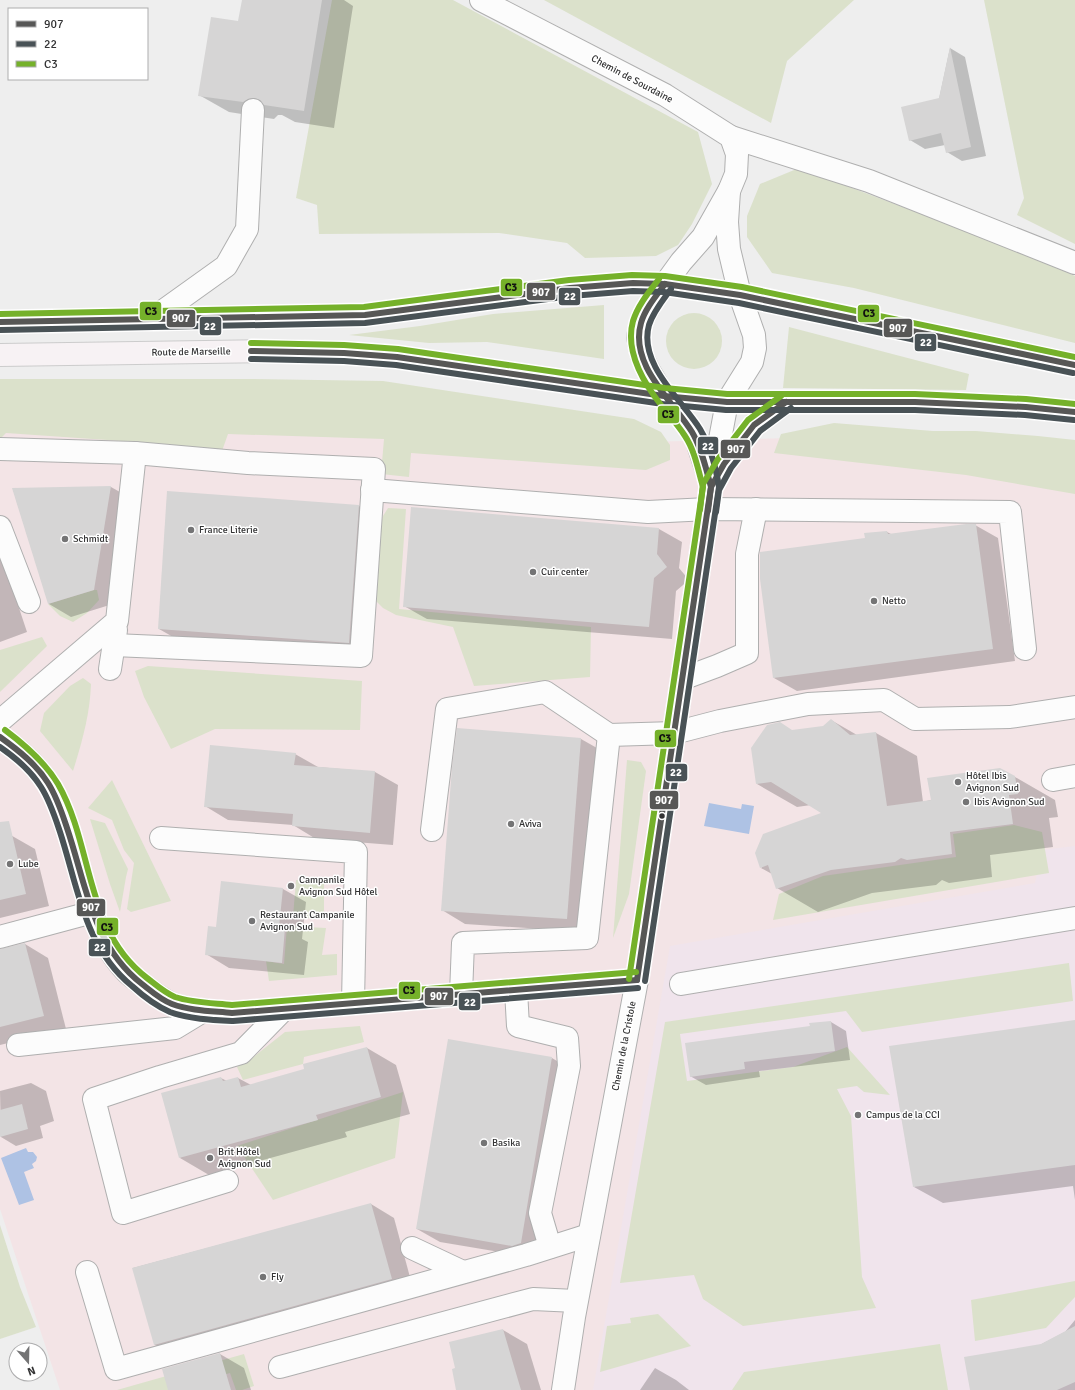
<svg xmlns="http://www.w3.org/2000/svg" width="1075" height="1390" font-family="Signika,sans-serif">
  <rect width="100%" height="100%" fill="#eee"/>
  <polygon fill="#f3e4e6" points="0,424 647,442 828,437 1075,463 1075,1390 60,1390 0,1209"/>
  <polygon fill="#f0e4ec" points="1075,846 1075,1390 593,1390 670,946 1035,883 1042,850"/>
  <g fill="#dbe1cb">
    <polygon points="332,0 453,0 698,132 712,184 692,224 678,245 656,256 585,258 567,243 499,233 319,234 317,205 296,198"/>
    <polygon points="544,0 854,0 787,61 771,123"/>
    <polygon points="984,0 1075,0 1075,244 1017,215 1024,198"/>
    <polygon points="799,168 1038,258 1075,276 1075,343 854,288 772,273 747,237 747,216 760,184"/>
    <polygon points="604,305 604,359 487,342 429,343 349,335 420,326 493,314"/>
    <circle cx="694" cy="341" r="28"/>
    <polygon points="789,327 969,374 966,390 783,388"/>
    <polygon points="0,379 253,379 383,381 634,419 661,432 670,445 670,460 646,470 411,453 409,477 381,474 384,439 228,434 222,451 165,444 6,433 0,439"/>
    <polygon points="834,423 933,431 976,431 1038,436 1075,440 1075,494 966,475 774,453 781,434"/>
    <polygon points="388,508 406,509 399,609 591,627 590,677 474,686 453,627 396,615 383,608 374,599 377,536 383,516"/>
    <polygon points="94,590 97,590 99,600 87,613 73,622 60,616 48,604"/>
    <polygon points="42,637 47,646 0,692 0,650"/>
    <polygon points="148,666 362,681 360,730 215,729 171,749 144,697 135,671"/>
    <path d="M 83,678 L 91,684 C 90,714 82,742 73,771 L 40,731 L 44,713 L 70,686 Z"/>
    <polygon points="627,760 641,762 646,771 629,894 613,938"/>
    <polygon points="112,780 171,901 131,912 127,909 134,863 124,850 112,820 88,808"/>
    <polygon points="90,819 105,823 128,869 126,877 120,912 110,884"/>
    <polygon points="1014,825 1042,832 1049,873 773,920 779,894 823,876 956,857 953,834"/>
    <polygon points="296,880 324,883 324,919 293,917"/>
    <polygon points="287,926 326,928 322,955 337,954 337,975 269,981 266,961 284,964"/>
    <polygon points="1069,963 1073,1001 862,1032 846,1011 680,1034 687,1081 793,1067 847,1047 890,1095 864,1092 857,1086 837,1089 851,1116 862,1277 876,1308 743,1326 703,1299 694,1275 620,1283 665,1022"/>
    <polygon points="360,1026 364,1042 304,1057 303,1064 243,1080 237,1067 251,1059 285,1032"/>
    <polygon points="403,1092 395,1158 273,1200 237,1146"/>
    <polygon points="0,1225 20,1287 36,1327 0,1339"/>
    <polygon points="1075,1281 1075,1297 1046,1328 975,1341 971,1300"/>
    <polygon points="658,1314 691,1346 600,1372 607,1326 631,1323 630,1318"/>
    <polygon points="940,1344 948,1390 732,1390 744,1372"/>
    <polygon points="244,1354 254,1386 242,1390 236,1390 230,1373 175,1388 175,1390 117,1390"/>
  </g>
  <g fill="#aec2e4">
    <polygon points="709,803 741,809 742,804 754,806 749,834 704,826"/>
    <polygon points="26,1148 28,1152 33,1152 37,1157 36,1161 32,1164 34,1168 24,1172 34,1200 19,1205 1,1158"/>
  </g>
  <g fill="#0003">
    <polygon points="243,0 344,0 353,6 334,128 295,122 282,115 278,115 274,119 229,112 199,95 239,22"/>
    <polygon points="950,48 965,57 986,156 962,161 947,152 945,145 925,149 910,140 939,99"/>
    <polygon points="111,487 134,500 116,603 71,617 49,604 13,489"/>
    <polygon points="359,506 382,519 372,656 182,642 159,629"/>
    <polygon points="975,525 998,538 1015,661 797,691 774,678 866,539 887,532 893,535"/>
    <polygon points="659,529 682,542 679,568 689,580 676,591 672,639 427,619 404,606"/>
    <polygon points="0,551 27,632 0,642"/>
    <polygon points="831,720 857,735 876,733 917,756 923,802 1015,777 1055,800 1058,817 1049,818 1053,847 990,855 992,877 949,883 942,880 936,885 872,893 818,912 777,888 772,874 761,868 823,813 811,805 797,807 757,784 793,731 824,727"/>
    <polygon points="581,739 604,752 589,932 465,924 442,910"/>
    <polygon points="295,754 318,767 375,772 398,785 393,845 316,839 293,825 228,820 205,806"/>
    <polygon points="0,829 35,849 49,906 0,918"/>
    <polygon points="222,883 283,889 306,902 302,939 308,942 304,975 229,968 206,954 217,928"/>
    <polygon points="25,944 48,958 66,1029 0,1045 0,950"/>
    <polygon points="831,1022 846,1031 850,1060 759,1071 760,1077 706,1085 690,1076"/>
    <polygon points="1075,1023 1075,1200 1073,1186 943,1203 914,1187"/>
    <polygon points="367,1048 396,1065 410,1114 345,1132 347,1137 209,1175 180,1158 221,1078 227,1081 238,1078 251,1085 306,1070"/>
    <polygon points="552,1058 575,1072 536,1258 440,1242 417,1229"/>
    <polygon points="31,1083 46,1091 54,1121 40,1126 43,1138 16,1146 1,1137 0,1091"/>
    <polygon points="371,1204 394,1218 414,1292 178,1358 155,1345 133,1268"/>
    <polygon points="1075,1320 1075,1390 971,1390 1036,1347 1065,1332"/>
    <polygon points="503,1330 527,1344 541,1390 457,1390"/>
    <polygon points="220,1354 244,1368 251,1390 178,1390"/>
    <polygon points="655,1368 676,1380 689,1390 640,1390"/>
  </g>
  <g fill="#d6d5d5">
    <polygon points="242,0 322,0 304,111 264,105 260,100 254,98 248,99 243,102 198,96 211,17 238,21"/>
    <polygon points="950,47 971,147 946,153 941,133 909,141 901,107 939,98"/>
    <polygon points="111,486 94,590 48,604 12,488"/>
    <polygon points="167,491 359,505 349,643 158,629"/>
    <polygon points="411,507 659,528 657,554 667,567 654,578 649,627 403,607"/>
    <polygon points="966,524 976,524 993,649 773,678 760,579 760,552 865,538 864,533 887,531 888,534"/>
    <polygon points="831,719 850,735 876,732 887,806 931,800 927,778 1000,768 1015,776 1018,794 1009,795 1013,824 950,832 952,854 907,860 901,858 895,862 831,870 776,889 768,865 760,868 755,853 763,834 821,813 771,782 756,784 751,748 767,725 780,722 792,730 823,726"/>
    <polygon points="457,728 581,738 567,919 441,911 452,767"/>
    <polygon points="210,745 296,753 294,765 375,771 370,833 292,826 293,814 204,807"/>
    <polygon points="9,821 26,894 0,900 0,822"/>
    <polygon points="221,881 283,888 279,927 285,928 282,963 205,955 208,926 216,927"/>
    <polygon points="25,943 44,1016 0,1027 0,949"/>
    <polygon points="1075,1020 1075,1165 913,1187 889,1046"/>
    <polygon points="831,1021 835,1051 744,1062 745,1069 690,1077 685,1043 810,1026 809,1023"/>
    <polygon points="448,1039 552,1057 521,1243 512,1246 416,1229"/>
    <polygon points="367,1047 381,1097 316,1115 318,1120 179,1158 161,1093 221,1077 223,1081 238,1077 241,1087 304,1069 303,1064"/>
    <polygon points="22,1104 28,1129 0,1137 0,1110"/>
    <polygon points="371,1203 392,1279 154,1345 132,1268"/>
    <polygon points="1075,1326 1075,1382 1057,1390 970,1390 964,1357 1041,1344"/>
    <polygon points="503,1329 521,1390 456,1390 452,1369 455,1368 449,1342"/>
    <polygon points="220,1353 231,1390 168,1390 162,1369"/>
  </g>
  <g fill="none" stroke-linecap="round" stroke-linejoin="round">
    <defs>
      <g id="minor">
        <polyline points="481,0 665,95 731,137 737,154 736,174 729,191 703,237 681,262 652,302 641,322 638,337 642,356 648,369 664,396 682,417 696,438 711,484"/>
        <polyline points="731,137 869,181 1075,263"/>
        <polyline points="152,319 226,266 247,229 253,110"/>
        <polyline points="0,449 135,453 117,621 0,721"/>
        <polyline points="718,475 724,464 754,425 786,402"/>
        <polyline points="372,490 648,512 708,509 1010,512 1025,649"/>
        <polyline points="0,527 29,602"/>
        <polyline points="114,645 361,656 374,469 248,463 135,453"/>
        <polyline points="110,669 116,630"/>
        <polyline points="682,679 717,666 747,653 747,554 756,509"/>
        <path d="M 0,737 C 18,749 36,765 48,783 C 58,799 64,819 70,837 C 83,881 93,936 125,970 C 129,975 135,978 139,982 C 148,989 162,1000 172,1004 C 191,1011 212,1011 232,1013 L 637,980"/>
        <polyline points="1053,780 1075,776"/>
        <polyline points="432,830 447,709 545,692 609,735"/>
        <polyline points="161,838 356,852 353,1003"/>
        <polyline points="0,937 93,912"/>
        <polyline points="681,984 1075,918"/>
        <polyline points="516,990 518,1026 567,1038 569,1066 540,1213 550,1247"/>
        <polyline points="461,994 463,943 587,938 609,735 674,733 720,721 808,704 884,700 915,719 1010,717 1075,707"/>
        <polyline points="18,1045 175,1028 203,1011"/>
        <polyline points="227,1181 123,1213 94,1099 160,1077 241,1053 284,1009"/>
        <polyline points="412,1248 463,1272"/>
        <polyline points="87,1272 116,1369 526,1255 589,1235"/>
        <polyline points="280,1367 533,1299 576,1301"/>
        <polyline points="563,1390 574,1317 637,980 711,487 727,402 752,362 755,348 754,335 740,295 729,249 727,222 729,191"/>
      </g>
      <g id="major">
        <polyline points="0,322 365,315 570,288 633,283 665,284 740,295 1075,365"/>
        <polyline points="0,355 266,351 344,353 397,357 664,396 727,402 915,402 1026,407 1075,412"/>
      </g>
    </defs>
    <use href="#minor" stroke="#afafaf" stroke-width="24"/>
    <use href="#major" stroke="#ccc" stroke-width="24"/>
    <use href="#minor" stroke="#fcfcfc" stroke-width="22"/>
    <use href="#major" stroke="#f7f2f4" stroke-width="22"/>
    <defs>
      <g id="bus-1">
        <polyline points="0,322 365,315 570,288 633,283 665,284 740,295 1075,365"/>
        <polyline points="251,351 344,353 397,357 664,396 727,402 915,402 1026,407 1075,412"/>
        <polyline points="708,511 711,487 724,464 754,425 786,402"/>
        <path d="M 0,737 C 18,750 36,764 48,783 C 57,797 62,813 67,828 C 86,884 92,945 142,984 C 151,991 161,1000 172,1004 C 191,1011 212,1011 232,1013 L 637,980"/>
        <path d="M 637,980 L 711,487 C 706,469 702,449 692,432 C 673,401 629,365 641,323 C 645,309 656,296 665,284"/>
      </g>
      <g id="bus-2">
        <polyline points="0,330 365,323 571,296 633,291 664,292 739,303 1073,373"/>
        <polyline points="251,359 344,361 396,365 663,404 726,410 915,410 1025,415 1074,420"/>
        <polyline points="716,512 719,490 731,468 760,431 791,408"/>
        <path d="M 0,747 C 16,758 31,771 41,787 C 50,801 55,817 60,832 C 78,887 84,947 132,986 C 143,996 156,1006 170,1012 C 189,1019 212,1020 233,1021 L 638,988"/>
        <path d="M 645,981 L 719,487 C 716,468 710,446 700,429 C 682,400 638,364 649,325 C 653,312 663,300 671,289"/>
      </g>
      <g id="bus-3">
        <polyline points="0,314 364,307 569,280 632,275 665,276 742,287 1075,357"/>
        <polyline points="251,343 344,345 398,349 665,388 727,394 915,394 1026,399 1075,404"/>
        <polyline points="700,510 703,484 718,459 748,420 781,396"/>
        <path d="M 5,730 C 25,745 45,762 58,784 C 94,847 84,930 147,978 C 156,985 165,993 175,997 C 193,1003 213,1003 232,1005 L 636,972"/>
        <path d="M 629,979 L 703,487 C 698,470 695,451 685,436 C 678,425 669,415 661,405 C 643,382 625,350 633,321 C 638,305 649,292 659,279"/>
      </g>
    </defs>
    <use href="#bus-1" stroke="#fff" stroke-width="9"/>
    <use href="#bus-2" stroke="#fff" stroke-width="9"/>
    <use href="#bus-3" stroke="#fff" stroke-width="9"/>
    <use href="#bus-1" stroke="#575756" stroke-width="6"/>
    <use href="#bus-2" stroke="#495256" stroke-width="6"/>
    <use href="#bus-3" stroke="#75b12a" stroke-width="6"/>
  </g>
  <g fill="#747475" stroke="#fff" stroke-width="1.5">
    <circle cx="191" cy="530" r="4"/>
    <circle cx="65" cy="539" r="4"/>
    <circle cx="533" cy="572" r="4"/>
    <circle cx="874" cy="601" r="4"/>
    <circle cx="958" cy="782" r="4"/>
    <circle cx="966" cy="802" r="4"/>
    <circle cx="511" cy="824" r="4"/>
    <circle cx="10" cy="864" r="4"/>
    <circle cx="291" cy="886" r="4"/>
    <circle cx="252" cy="921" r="4"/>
    <circle cx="858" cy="1115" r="4"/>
    <circle cx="484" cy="1143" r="4"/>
    <circle cx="210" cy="1158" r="4"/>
    <circle cx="263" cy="1277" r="4"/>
  </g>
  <circle fill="#333334" stroke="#fff" stroke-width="1.5" cx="662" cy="816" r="3.5"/>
  <g text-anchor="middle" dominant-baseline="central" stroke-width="3" stroke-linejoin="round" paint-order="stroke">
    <g font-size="10" fill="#333334" stroke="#fff">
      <text transform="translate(632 79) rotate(28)">Chemin de Sourdaine</text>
      <text transform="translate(191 352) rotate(-1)">Route de Marseille</text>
      <text transform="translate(624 1046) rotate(-79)">Chemin de la Cristole</text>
    </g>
    <g font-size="10" fill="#333334" stroke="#fff" text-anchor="start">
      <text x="199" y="530">France Literie</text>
      <text x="73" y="539">Schmidt</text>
      <text x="541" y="572">Cuir center</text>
      <text x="882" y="601">Netto</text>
      <text x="966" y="776">Hôtel Ibis<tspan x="966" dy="12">Avignon Sud</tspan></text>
      <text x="974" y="802">Ibis Avignon Sud</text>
      <text x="519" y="824">Aviva</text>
      <text x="18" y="864">Lube</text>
      <text x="299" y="880">Campanile<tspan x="299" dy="12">Avignon Sud Hôtel</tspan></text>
      <text x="260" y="915">Restaurant Campanile<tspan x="260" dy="12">Avignon Sud</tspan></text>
      <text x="866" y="1115">Campus de la CCI</text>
      <text x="492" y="1143">Basika</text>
      <text x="218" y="1152">Brit Hôtel<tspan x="218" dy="12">Avignon Sud</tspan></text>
      <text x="271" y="1277">Fly</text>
    </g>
  </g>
  <g stroke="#fff" stroke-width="1.5">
    <rect x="500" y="278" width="23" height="19" rx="4" fill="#75b12a"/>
    <rect x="526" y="282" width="30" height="19" rx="4" fill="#575756"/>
    <rect x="558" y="287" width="23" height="19" rx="4" fill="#495256"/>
    <rect x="139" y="301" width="23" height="20" rx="4" fill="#75b12a"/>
    <rect x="857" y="304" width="23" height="19" rx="4" fill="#75b12a"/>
    <rect x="166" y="309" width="30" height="19" rx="4" fill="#575756"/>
    <rect x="199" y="316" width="23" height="20" rx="4" fill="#495256"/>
    <rect x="883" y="318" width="30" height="20" rx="4" fill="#575756"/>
    <rect x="914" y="333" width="23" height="19" rx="4" fill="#495256"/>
    <rect x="657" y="405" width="23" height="19" rx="4" fill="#75b12a"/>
    <rect x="697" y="436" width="22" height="19" rx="4" fill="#495256"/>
    <rect x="720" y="439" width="31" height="20" rx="4" fill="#575756"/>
    <rect x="654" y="729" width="23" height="19" rx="4" fill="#75b12a"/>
    <rect x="665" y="763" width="23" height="19" rx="4" fill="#495256"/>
    <rect x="649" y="790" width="30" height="20" rx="4" fill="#575756"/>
    <rect x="76" y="898" width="30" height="19" rx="4" fill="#575756"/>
    <rect x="96" y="917" width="23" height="19" rx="4" fill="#75b12a"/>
    <rect x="88" y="938" width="23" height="19" rx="4" fill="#495256"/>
    <rect x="398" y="981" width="23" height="19" rx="4" fill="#75b12a"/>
    <rect x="424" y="987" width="30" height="19" rx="4" fill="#575756"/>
    <rect x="458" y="992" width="23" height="19" rx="4" fill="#495256"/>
  </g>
  <g font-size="11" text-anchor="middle" font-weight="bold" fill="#fff">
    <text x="541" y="296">907</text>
    <text x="570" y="300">22</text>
    <text x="181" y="322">907</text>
    <text x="210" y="330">22</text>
    <text x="898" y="332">907</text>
    <text x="926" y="346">22</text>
    <text x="708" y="450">22</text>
    <text x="736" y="453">907</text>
    <text x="676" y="776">22</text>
    <text x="664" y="804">907</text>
    <text x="91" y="911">907</text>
    <text x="100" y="951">22</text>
    <text x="439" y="1000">907</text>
    <text x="470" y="1006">22</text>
  </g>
  <g font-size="11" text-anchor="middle" font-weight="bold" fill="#111">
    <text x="511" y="291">C3</text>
    <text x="151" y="315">C3</text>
    <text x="869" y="317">C3</text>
    <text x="668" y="418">C3</text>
    <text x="665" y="742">C3</text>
    <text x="107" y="931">C3</text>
    <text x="409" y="994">C3</text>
  </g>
  <rect x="8" y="8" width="140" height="72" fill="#ffffff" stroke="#adadae"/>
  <rect x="16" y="21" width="20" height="6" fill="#575756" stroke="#adadae"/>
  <text x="44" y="28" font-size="12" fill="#333334">907</text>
  <rect x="16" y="41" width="20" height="6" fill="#495256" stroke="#adadae"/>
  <text x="44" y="48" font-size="12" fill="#333334">22</text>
  <rect x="16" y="61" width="20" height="6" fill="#75b12a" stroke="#adadae"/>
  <text x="44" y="68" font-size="12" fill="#333334">C3</text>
  <g transform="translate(28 1362) rotate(160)"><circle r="19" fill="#ffffff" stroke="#adadae"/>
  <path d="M0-3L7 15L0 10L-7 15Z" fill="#747475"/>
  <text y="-6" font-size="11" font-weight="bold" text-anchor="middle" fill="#333334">N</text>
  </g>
</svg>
